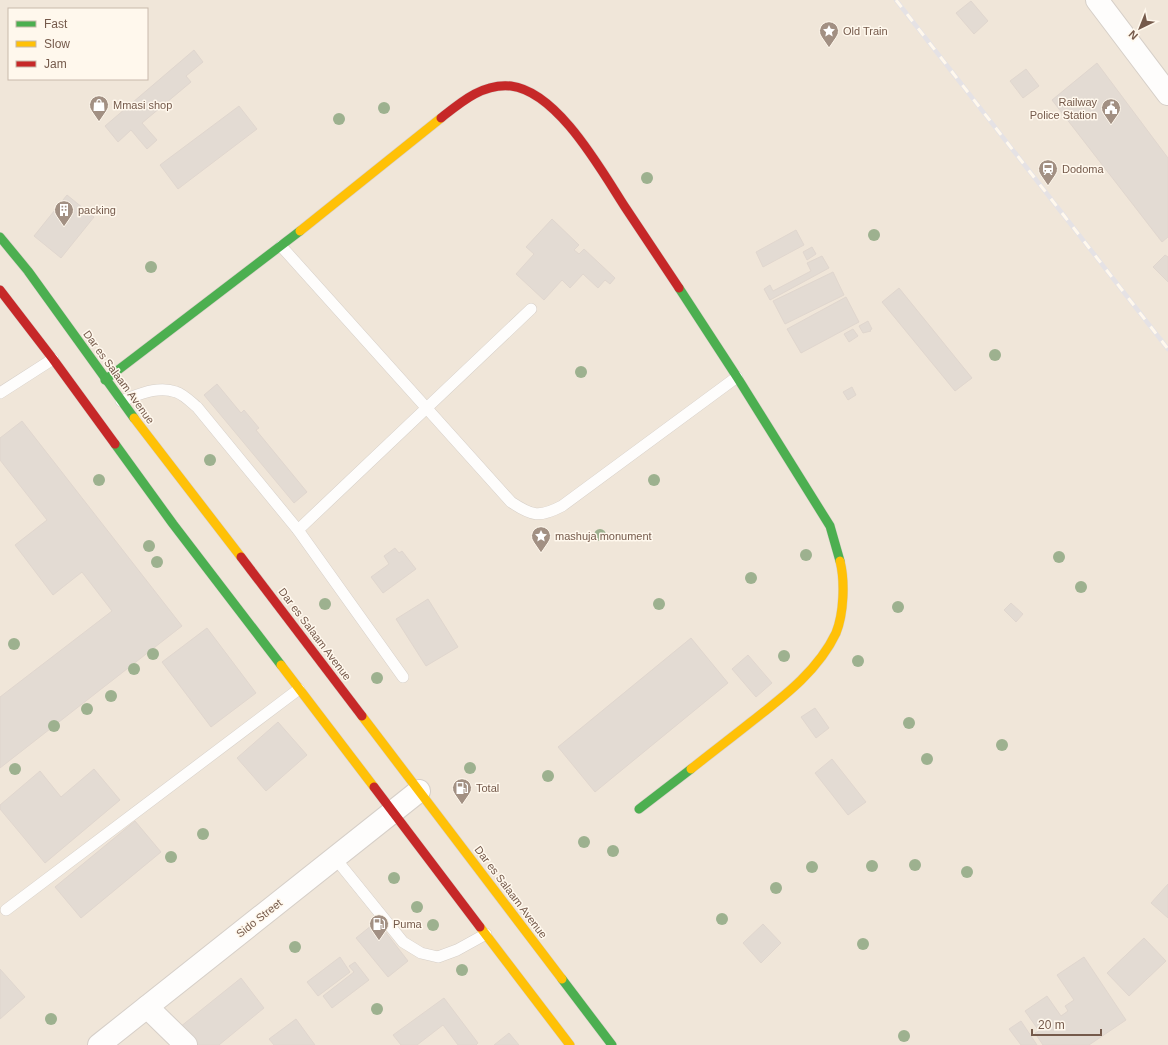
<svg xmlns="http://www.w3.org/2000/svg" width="1168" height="1045" font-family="Helvetica,sans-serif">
  <rect width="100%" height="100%" fill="#f7f3ec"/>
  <path fill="#f0e6d9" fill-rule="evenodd" d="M 0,0 L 1168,0 L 1168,1045 L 0,1045 ZM 9,9 L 147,9 L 147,79 L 9,79 Z"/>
  <g fill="#e3dbd3" stroke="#e0d6ce">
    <polygon points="971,1 988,21 974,34 956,13"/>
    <polygon points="194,50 203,62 186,76 191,82 142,123 157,140 147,149 131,130 118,142 105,126"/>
    <polygon points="1097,63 1168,158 1168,237 1162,242 1052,100"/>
    <polygon points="1026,69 1039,86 1023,98 1010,81"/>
    <polygon points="239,106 257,129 178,189 160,165"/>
    <polygon points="67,195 94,217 61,258 34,236"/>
    <polygon points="552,219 579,245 574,250 579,254 584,249 615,278 610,284 605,280 598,288 583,274 570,288 562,280 544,300 516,274 534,254 526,247"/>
    <polygon points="796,230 804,245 763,267 756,252"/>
    <polygon points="812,247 816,254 807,260 803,252"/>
    <polygon points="1165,255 1168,257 1168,282 1153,267"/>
    <polygon points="822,256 829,268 770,300 764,289 770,285 773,291 811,271 807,263"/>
    <polygon points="833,272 844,295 785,324 773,301"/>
    <polygon points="899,288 972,378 955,391 882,302"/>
    <polygon points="846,297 859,322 801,353 787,329"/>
    <polygon points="868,321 872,329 870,330 871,331 863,333 859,326"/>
    <polygon points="853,329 858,336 849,342 844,334"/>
    <polygon points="217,384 241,413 244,410 259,428 256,430 307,492 294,503 204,395"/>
    <polygon points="852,387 856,395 848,400 843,392"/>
    <polygon points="22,421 182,626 0,768 0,697 112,611 82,572 53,595 15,545 47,520 0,460 0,438"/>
    <polygon points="395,548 399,553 402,551 416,569 383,593 371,577 389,564 384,556"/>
    <polygon points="428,599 458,647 426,666 396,619"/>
    <polygon points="1011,603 1023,614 1016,622 1004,610"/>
    <polygon points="207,628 256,693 211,727 162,662"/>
    <polygon points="691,638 728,683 595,792 558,747"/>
    <polygon points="748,655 772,683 756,697 732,669"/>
    <polygon points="815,708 829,728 816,738 801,717"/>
    <polygon points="278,722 307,755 266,791 237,758"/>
    <polygon points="832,759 866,802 848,815 815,773"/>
    <polygon points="94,769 120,800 45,863 0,809 0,805 40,771 61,797"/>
    <polygon points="135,821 161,852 81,918 55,887"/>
    <polygon points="1168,884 1168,918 1151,903"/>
    <polygon points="377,921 408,961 388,977 356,938"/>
    <polygon points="763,924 781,943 761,963 743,943"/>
    <polygon points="1144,938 1166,961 1129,996 1107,973"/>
    <polygon points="340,957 350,972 318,996 307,982"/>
    <polygon points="1084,957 1126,1020 1089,1045 1043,1045 1035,1033 1039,1031 1025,1011 1047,996 1061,1016 1068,1011 1065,1006 1074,1000 1057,975"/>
    <polygon points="355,962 369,980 332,1008 323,996 354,972 349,966"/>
    <polygon points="0,969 25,997 0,1019"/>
    <polygon points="241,978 264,1008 219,1045 195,1045 180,1027"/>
    <polygon points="444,998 478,1043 476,1045 458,1045 443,1025 417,1045 401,1045 393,1035"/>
    <polygon points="296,1019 315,1045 274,1045 269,1039"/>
    <polygon points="1021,1021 1037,1045 1021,1045 1009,1029"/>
    <polygon points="509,1033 519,1045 494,1045"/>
  </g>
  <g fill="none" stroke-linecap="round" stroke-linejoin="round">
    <defs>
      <g id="lane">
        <path d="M 281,246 L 511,502 C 532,516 539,518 562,506 L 737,377"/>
        <polyline points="0,393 53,359"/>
        <path d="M 121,401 C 138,395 158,385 176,392 C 183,394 191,402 197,407 L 298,530 L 403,677"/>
        <polyline points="298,530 531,309"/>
        <polyline points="335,858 403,942 421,953 438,957 457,950 486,934"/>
        <polyline points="6,910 299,689"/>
      </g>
      <g id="street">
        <polyline points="1097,0 1168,94"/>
        <polyline points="147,1007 186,1045"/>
        <polyline points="99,1045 419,791"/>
      </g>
      <g id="fast">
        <polyline points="0,237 28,271 134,418"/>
        <polyline points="679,288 737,377 830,526 840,561"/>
        <polyline points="105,380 300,231"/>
        <polyline points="115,444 173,524 281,665"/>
        <polyline points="639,809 691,769"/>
        <polyline points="562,979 612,1045"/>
      </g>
      <g id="slow">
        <polyline points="300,231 441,118"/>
        <polyline points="134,418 241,557"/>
        <polyline points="281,665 374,787"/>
        <polyline points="362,716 562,979"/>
        <path d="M 691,769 C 711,753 731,738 751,722 C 783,697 818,671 836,633 C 844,613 845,581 840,561"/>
        <polyline points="480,927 570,1045"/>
      </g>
      <g id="jam">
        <path d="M 441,118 C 461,102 483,83 511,86 C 558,92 601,170 625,207 C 643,234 661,261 679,288"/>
        <polyline points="0,290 53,359 115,444"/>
        <polyline points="241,557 362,716"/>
        <polyline points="374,787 480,927"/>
      </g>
    </defs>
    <use href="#lane" stroke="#d6cfc8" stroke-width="12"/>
    <use href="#street" stroke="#d6cfc8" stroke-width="24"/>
    <use href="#fast" stroke="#d7cfc8" stroke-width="10"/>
    <use href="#slow" stroke="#d7cfc8" stroke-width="10"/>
    <use href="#jam" stroke="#d7cfc8" stroke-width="10"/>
    <use href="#lane" stroke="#fefdfc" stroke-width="11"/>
    <use href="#street" stroke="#fefdfc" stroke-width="22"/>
    <use href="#fast" stroke="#4caf50" stroke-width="9"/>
    <use href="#slow" stroke="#ffc107" stroke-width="9"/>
    <use href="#jam" stroke="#c62828" stroke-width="9"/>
    <defs>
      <polyline id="rail" points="896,0 1168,349"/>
    </defs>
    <use href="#rail" stroke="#e5e2e5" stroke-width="4.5"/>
    <use href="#rail" stroke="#fff8ed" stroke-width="3" stroke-dasharray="9" stroke-linecap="butt"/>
  </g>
  <g fill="#9db18f">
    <circle cx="384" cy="108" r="6"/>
    <circle cx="339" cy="119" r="6"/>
    <circle cx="647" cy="178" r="6"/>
    <circle cx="874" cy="235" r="6"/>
    <circle cx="151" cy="267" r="6"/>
    <circle cx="995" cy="355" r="6"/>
    <circle cx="581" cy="372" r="6"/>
    <circle cx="210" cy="460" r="6"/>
    <circle cx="99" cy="480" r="6"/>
    <circle cx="654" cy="480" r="6"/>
    <circle cx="600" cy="535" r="6"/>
    <circle cx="149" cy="546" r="6"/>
    <circle cx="806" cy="555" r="6"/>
    <circle cx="1059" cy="557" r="6"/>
    <circle cx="157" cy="562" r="6"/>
    <circle cx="751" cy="578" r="6"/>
    <circle cx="1081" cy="587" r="6"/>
    <circle cx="325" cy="604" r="6"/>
    <circle cx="659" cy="604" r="6"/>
    <circle cx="898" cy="607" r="6"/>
    <circle cx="14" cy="644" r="6"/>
    <circle cx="153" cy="654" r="6"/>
    <circle cx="784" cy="656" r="6"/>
    <circle cx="858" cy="661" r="6"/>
    <circle cx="134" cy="669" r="6"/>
    <circle cx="377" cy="678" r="6"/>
    <circle cx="111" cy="696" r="6"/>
    <circle cx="87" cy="709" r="6"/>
    <circle cx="909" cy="723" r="6"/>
    <circle cx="54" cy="726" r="6"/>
    <circle cx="1002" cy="745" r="6"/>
    <circle cx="927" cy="759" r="6"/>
    <circle cx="470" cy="768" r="6"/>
    <circle cx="15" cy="769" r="6"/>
    <circle cx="548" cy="776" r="6"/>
    <circle cx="203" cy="834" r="6"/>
    <circle cx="584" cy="842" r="6"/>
    <circle cx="613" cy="851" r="6"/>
    <circle cx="171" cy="857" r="6"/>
    <circle cx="915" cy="865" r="6"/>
    <circle cx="872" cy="866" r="6"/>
    <circle cx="812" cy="867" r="6"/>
    <circle cx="967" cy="872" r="6"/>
    <circle cx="394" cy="878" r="6"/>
    <circle cx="776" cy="888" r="6"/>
    <circle cx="417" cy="907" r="6"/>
    <circle cx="722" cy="919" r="6"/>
    <circle cx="433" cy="925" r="6"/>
    <circle cx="863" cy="944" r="6"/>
    <circle cx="295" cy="947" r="6"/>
    <circle cx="462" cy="970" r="6"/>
    <circle cx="377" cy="1009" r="6"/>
    <circle cx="51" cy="1019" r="6"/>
    <circle cx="904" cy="1036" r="6"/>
  </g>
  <defs>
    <symbol id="sight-pin" viewBox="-11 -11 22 30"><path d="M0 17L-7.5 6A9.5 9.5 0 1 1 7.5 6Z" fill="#a29083" stroke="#fff8ed"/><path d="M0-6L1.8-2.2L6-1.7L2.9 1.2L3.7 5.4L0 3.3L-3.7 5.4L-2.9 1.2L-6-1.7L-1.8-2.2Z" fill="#fff"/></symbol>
    <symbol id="shop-pin" viewBox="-11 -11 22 30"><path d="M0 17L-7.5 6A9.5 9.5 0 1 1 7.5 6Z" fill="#a29083" stroke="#fff8ed"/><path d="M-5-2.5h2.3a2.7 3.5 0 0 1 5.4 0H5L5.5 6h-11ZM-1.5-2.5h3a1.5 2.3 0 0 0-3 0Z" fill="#fff"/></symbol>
    <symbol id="civic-pin" viewBox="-11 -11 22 30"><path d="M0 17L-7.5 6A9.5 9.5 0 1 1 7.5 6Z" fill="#a29083" stroke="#fff8ed"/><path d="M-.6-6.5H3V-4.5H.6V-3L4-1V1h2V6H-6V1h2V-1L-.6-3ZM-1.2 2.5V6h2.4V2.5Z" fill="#fff"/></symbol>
    <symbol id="station-pin" viewBox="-11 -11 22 30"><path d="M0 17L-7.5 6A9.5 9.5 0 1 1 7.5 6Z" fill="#a29083" stroke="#fff8ed"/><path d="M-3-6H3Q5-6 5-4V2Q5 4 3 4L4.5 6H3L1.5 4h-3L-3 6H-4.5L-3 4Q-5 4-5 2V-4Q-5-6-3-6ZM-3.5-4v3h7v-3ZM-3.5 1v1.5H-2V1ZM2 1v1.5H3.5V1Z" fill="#fff"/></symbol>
    <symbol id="building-pin" viewBox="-11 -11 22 30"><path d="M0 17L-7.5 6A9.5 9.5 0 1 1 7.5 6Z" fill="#a29083" stroke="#fff8ed"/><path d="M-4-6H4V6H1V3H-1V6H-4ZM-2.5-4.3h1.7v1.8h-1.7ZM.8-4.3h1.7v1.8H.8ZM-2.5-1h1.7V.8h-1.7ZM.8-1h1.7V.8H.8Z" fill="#fff"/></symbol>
    <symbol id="fuel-pin" viewBox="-11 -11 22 30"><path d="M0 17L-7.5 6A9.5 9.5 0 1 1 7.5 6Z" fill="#a29083" stroke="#fff8ed"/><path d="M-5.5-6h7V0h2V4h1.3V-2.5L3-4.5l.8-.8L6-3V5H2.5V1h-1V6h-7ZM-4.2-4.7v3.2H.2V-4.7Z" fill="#fff"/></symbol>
  </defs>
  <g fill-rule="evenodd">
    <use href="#sight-pin" x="818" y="20" width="22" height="30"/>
    <use href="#shop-pin" x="88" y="94" width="22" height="30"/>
    <use href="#civic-pin" x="1100" y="97" width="22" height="30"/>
    <use href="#station-pin" x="1037" y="158" width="22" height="30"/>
    <use href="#building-pin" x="53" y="199" width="22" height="30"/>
    <use href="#sight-pin" x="530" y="525" width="22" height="30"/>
    <use href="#fuel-pin" x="451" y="777" width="22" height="30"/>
    <use href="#fuel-pin" x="368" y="913" width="22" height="30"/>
  </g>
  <g text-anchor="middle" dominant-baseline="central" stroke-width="3" stroke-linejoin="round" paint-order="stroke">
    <g font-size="11" fill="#755a4b" stroke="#fff8ed" text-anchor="start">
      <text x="843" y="31">Old Train</text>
      <text x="1097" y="102" text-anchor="end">Railway<tspan x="1097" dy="13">Police Station</tspan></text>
      <text x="113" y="105">Mmasi shop</text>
      <text x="1062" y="169">Dodoma</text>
      <text x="78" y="210">packing</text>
      <text x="555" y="536">mashuja monument</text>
      <text x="476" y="788">Total</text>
      <text x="393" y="924">Puma</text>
    </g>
    <g font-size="11" fill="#755a4b" stroke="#fff8ed">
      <text transform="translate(119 377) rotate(54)">Dar es Salaam Avenue</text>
      <text transform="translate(315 634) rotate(53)">Dar es Salaam Avenue</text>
      <text transform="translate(511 892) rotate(53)">Dar es Salaam Avenue</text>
      <text transform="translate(259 918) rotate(-38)">Sido Street</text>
    </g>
  </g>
  <rect x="8" y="8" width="140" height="72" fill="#fff8ed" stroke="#c8b9ac"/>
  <rect x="16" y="21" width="20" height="6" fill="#4caf50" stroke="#c8b9ac"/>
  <text x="44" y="28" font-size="12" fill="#755a4b">Fast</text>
  <rect x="16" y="41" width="20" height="6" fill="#ffc107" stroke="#c8b9ac"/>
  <text x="44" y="48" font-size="12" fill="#755a4b">Slow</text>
  <rect x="16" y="61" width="20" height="6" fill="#c62828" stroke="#c8b9ac"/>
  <text x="44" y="68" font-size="12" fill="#755a4b">Jam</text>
  <g transform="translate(1140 28) rotate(223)" stroke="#fff8ed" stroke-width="3" paint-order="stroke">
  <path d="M0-3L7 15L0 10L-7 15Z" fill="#755a4b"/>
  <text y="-6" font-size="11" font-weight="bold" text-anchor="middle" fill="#755a4b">N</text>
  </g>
  <path d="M1032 1029v6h69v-6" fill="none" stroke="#755a4b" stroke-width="2"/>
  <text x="1038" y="1029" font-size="12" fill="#755a4b" stroke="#fff8ed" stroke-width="3" paint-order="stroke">20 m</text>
</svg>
